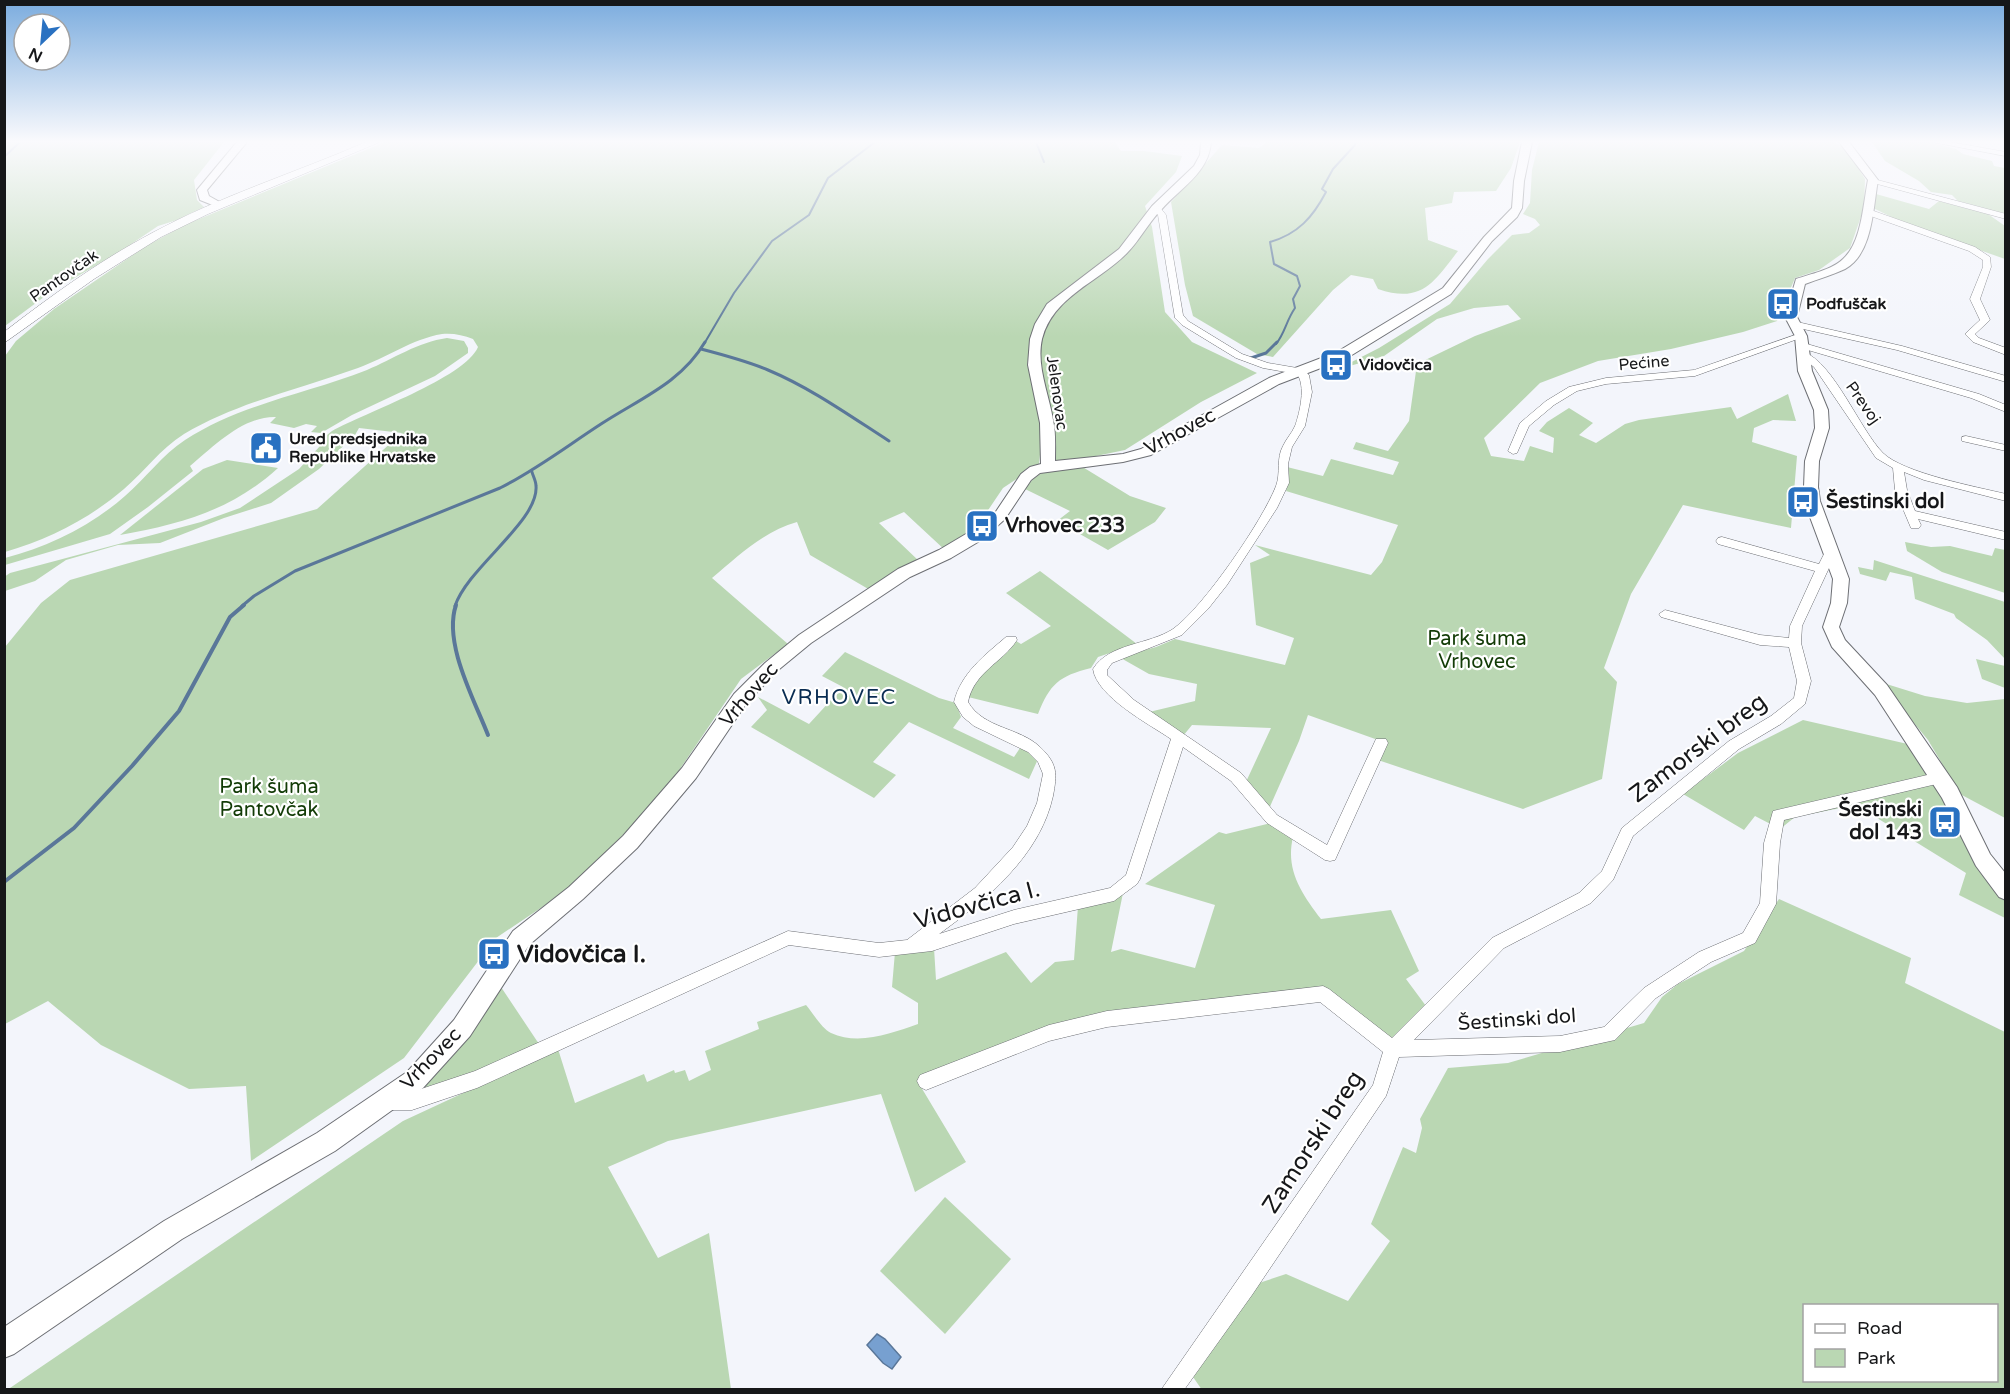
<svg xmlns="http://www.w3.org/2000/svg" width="2010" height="1394" font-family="'Varela Round',sans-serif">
  <rect width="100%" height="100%" fill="#f3f5fb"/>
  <g fill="#bad7b3" fill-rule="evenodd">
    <polygon points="5,142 224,142 194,180 197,200 204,207 177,220 158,226 121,251 52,291 5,326"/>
    <path d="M 385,142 L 1115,142 L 1121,151 L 1144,151 L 1182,156 L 1176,172 L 1145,206 L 1152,227 L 1165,312 L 1192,342 L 1257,373 L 1201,402 L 1125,450 L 1067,462 L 1051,460 L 1051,418 L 1040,386 L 1036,358 L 1037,347 L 1052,311 L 1126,250 L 1121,248 L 1048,307 L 1031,344 L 1027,365 L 1037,393 L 1043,426 L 1039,464 L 1003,488 L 972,534 L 946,551 L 904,512 L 879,523 L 919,561 L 897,573 L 894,571 L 892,573 L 895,575 L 870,590 L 810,555 L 797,522 C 764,531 738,556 712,578 L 788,644 L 741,679 L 661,797 L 569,889 L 496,938 L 404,1058 L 251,1161 L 246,1086 L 189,1089 L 101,1045 L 48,1001 L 5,1024 L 5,647 L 41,603 L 70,580 L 317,509 L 402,433 L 359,428 L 355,435 L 319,469 L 271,503 L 224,518 L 160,543 L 118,545 L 66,560 L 35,581 L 5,591 L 4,577 L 10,573 L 40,565 L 201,522 L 240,508 L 299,469 L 320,446 L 316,444 L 332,431 C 364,413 465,378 478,347 L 473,339 C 463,335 453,333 442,334 C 412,339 386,358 358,368 C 300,389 238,402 184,434 C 160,449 145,471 124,489 C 89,519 49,539 5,552 L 5,356 L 16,341 L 54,309 L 146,246 L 187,224 Z"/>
    <path d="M 1267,142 L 1520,142 L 1511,168 L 1496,191 L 1454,192 L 1452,203 L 1425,208 L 1428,240 L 1458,251 C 1434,282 1422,304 1378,289 L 1373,279 L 1351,275 L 1333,290 L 1273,357 L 1257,354 L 1193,316 L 1185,285 L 1171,202 L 1222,145 L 1259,148 Z"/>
    <polygon points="1539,142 1834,142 1846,148 1865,179 1864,208 1850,248 1819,270 1795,278 1777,321 1743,332 1671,349 1598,361 1540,383 1484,438 1491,456 1524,461 1530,446 1553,453 1554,438 1539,431 1547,422 1569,408 1593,423 1579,435 1596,443 1625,424 1639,420 1731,407 1737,419 1788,394 1796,421 1773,420 1754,428 1752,442 1797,456 1791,528 1683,505 1631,594 1604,668 1617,682 1602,779 1523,809 1378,760 1378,740 1308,715 1299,741 1268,811 1245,784 1271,728 1192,725 1183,736 1149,712 1195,701 1197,684 1149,674 1119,657 1156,647 1175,639 1285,665 1294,638 1256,625 1250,563 1270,555 1255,545 1371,575 1382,562 1398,525 1286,491 1289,478 1287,467 1323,476 1331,459 1393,475 1399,462 1353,449 1356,442 1388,451 1409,421 1417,364 1475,336 1521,319 1508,305 1474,308 1437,319 1384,356 1336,370 1379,348 1450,304 1488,259 1512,235 1529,233 1540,225 1535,219 1523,214 1530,203 1532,170"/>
    <polygon points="1872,142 1930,142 1956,149 1963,154 1992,161 1994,166 2005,168 2005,214 1958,201 1952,195 1931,192 1919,181 1885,161"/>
    <polygon points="1876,194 1929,209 1939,201 1988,214 2005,226 2005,259 1906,224 1871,207"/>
    <path d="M 447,338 L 464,341 L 468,348 L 468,353 L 435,376 L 352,415 L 321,433 L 311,432 L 317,426 L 306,424 L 294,428 L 270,423 L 276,417 C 243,416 214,446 190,466 L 193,471 L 148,507 L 110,534 L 5,565 L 5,558 C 48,547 91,526 125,496 C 146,478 162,455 185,440 C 240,404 306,394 367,370 C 393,359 418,342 447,338 Z"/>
    <path d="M 227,460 L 278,468 C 232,510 181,524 120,535 L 203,469 Z"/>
    <path d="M 1081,466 L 1130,496 L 1166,508 L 1155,522 L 1108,550 L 1057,521 L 1070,511 L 1025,489 C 1041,466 1056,469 1081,466 Z"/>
    <polygon points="1905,542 1931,547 1950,546 1992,556 1995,548 2005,550 2005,593 1942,572 1907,551"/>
    <polygon points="1874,560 2005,602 2005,659 1987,640 1956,618 1954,614 1915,599 1912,577 1890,572 1886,581 1860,574 1858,567 1873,570"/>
    <path d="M 1040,571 L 1137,644 L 1098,657 L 1091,668 C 1059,676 1050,684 1038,714 L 968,697 L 980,676 L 1016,641 L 1021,644 L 1051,626 L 1006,593 Z"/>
    <polygon points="845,652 939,698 956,703 961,717 953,728 1014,757 1022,745 1038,759 1029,779 909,722 873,762 896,775 874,798 751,727 767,710 758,697 809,724 843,687 822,676"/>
    <polygon points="1976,659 2005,666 2005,688 1982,679"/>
    <polygon points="1880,682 1925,696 1967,703 2005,699 2005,818 1960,794 1928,740"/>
    <polygon points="1803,720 1912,745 2005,898 2005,918 1959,895 1966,873 1856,805 1795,817 1780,829 1755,816 1744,830 1683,794 1738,753"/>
    <path d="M 1271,823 L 1293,837 C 1285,870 1302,894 1321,919 L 1391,910 L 1419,971 L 1406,979 L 1426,1006 L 1392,1042 L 1325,989 L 1097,1016 L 921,1087 L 966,1162 L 915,1192 L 881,1094 L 668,1141 L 608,1167 L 658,1258 L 709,1233 L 731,1389 L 7,1390 L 403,1121 L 558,1049 L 575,1103 L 644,1074 L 647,1082 L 674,1070 L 675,1073 L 685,1070 L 689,1081 L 711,1070 L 705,1051 L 759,1029 L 757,1022 L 806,1005 C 813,1013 822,1029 831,1033 C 859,1046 892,1033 918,1024 L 918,1003 L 892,987 L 895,952 L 934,948 L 936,980 L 1006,952 L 1031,983 L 1055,962 L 1074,960 L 1078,906 L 1123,893 L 1111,952 L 1121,949 L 1195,968 L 1215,905 L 1145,884 L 1219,832 L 1226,834 Z"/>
    <path d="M 1779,899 L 1911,958 L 1905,983 L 2005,1032 L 2005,1389 L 1202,1390 L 1191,1374 L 1253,1285 L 1286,1274 L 1348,1301 L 1390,1241 L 1371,1224 L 1403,1147 L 1416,1153 L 1422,1128 L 1420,1119 L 1448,1068 L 1508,1063 L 1644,1023 L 1662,997 L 1678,984 L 1744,951 ZM 1804,1306 L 1996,1306 L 1996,1380 L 1804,1380 Z"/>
    <path d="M 501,987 L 541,1047 L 418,1097 L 418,1087 C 449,1055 478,1025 501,987 Z"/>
    <polygon points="945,1197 1011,1259 945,1334 880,1271"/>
  </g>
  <polygon fill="#77a0d0" stroke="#5a7799" stroke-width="1.5" points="877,1334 885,1339 901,1357 892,1369 883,1363 867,1345"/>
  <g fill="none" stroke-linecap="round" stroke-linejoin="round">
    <g stroke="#5a7799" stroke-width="2">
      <polyline points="1036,142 1044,162"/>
      <polyline points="4,157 20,142"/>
      <polyline points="704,344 734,293 772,241 809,215 828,178 875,142"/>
      <path d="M 1276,344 C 1285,333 1286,321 1295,308 L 1293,299 L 1300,286 L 1297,276 L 1274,264 L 1270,242 C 1298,234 1313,217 1326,192 L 1322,189 L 1333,169 L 1355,145 L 1355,142"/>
    </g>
    <g stroke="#5a7799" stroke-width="3">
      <path d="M 701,349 C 724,355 747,361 768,370 C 811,388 850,416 889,441"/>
      <polyline points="1251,358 1266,353 1277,342"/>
      <path d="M 242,606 L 254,596 L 295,571 L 500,488 C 536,470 567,446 601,424 C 639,399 681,383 705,342"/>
      <path d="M 455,606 C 468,567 539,521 536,486 C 536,481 533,476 532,472"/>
    </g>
    <g stroke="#5a7799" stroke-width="4">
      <path d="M 456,605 C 443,643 474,699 488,735"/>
      <polyline points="4,882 74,828 132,766 179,711 230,617 244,605"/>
    </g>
    <defs>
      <g id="minor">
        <polygon points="1932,142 1950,142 2006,152 2006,156"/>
        <polygon points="1870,178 2006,214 2006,219 1870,182"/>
        <path d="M 1153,206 L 1159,206 L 1166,215 L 1183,315 L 1188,321 L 1242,354 L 1268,363 L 1303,369 L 1309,375 L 1312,392 L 1305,426 L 1292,447 L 1288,464 L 1289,483 L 1277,508 L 1227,585 L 1208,609 L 1182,635 L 1112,663 L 1107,670 L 1107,675 L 1134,700 L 1241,773 L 1277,815 L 1327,845 L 1376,739 L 1386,739 L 1388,743 L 1335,860 L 1330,861 L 1325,860 L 1267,823 L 1231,781 L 1183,747 L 1140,879 L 1137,884 L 1114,901 L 1014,924 L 932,951 L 879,957 L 789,945 L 477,1088 L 412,1110 L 389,1110 L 383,1107 L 380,1101 L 383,1095 L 389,1092 L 412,1092 L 475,1071 L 788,931 L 879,943 L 907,940 L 975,888 L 1013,847 L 1027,826 L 1037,803 L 1043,774 L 1038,762 L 1028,752 L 974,726 L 963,717 L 954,702 C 961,673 985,655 1006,637 L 1016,637 L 1017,640 C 1002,663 974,672 968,702 C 984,729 1019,727 1040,747 C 1058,764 1057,774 1053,796 C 1040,856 986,900 939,934 L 1014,910 L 1110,888 L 1126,875 L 1171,739 C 1149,724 1097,697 1093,669 C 1109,643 1149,645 1173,629 C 1203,608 1263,520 1276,486 C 1281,473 1276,458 1283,446 C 1286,439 1292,433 1295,426 C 1300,412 1306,386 1297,374 L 1263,368 L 1236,358 L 1182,325 L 1175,318 L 1158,215 L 1152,208 Z"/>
        <polygon points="1865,210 1871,210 1975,247 1990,257 1991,267 1980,299 1990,320 1975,334 1979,338 2006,348 2006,355 1973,342 1965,334 1980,320 1970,299 1983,267 1983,260 1969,251 1865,214"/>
        <polygon points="1793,321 1902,346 2006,376 2006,382 1897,350 1790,326 1790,322"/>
        <polygon points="1798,334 1806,336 1695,376 1606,384 1577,391 1554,405 1529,426 1517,453 1513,454 1508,451 1520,423 1546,401 1569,387 1606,378 1694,370"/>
        <polygon points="1801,344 1807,344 1979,394 2006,405 2006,412 1971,398 1801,348"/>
        <path d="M 1804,352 C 1834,363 1860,430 1883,453 C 1903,473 1977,487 2006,494 L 2006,501 L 1924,480 L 1904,472 L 1907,490 L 1915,511 L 2006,532 L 2006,540 L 1918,519 L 1921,525 L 1919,528 L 1911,528 L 1895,490 L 1893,468 L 1876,458 L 1814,367 L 1799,355 Z"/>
        <polygon points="1966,436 2006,445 2006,451 1962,441 1962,437"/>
        <polygon points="1722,537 1819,564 1826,550 1830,549 1836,553 1802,626 1801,643 1811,681 1805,704 1781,724 1739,749 1633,836 1613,880 1591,903 1504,948 1414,1040 1560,1036 1604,1027 1644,988 1699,952 1743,933 1760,903 1764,843 1773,811 1940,772 1945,774 1947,778 1945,782 1784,820 1780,843 1776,904 1755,943 1711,962 1656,998 1615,1040 1560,1052 1399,1057 1386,1096 1252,1295 1184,1390 1161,1390 1373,1085 1383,1052 1320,1002 1107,1027 1049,1041 926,1090 920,1087 917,1081 920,1075 1049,1025 1107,1011 1323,986 1329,989 1392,1038 1492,938 1579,893 1602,871 1622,828 1729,741 1771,716 1794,698 1797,681 1789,647 1760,645 1661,617 1659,614 1665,610 1760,635 1789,638 1790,626 1815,571 1718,544 1716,541 1718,538"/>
      </g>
      <g id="tertiary">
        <polygon points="237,142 247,142 207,190 209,196 225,205 220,208 200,200 197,190"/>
        <path d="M 1201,142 L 1211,142 C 1209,173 1180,188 1161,210 C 1148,223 1140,240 1127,253 C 1099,282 1053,296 1042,339 C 1036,366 1049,394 1053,420 C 1056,433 1055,447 1055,461 L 1123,454 L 1141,449 L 1269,378 L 1337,352 L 1443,288 L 1484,237 L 1512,208 L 1514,181 L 1522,142 L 1532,142 L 1524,181 L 1522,208 L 1517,217 L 1492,241 L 1451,294 L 1347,358 L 1279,384 L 1151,455 L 1123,462 L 1040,473 L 1031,480 L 1005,519 L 983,539 L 951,558 L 910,577 L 811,643 L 777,671 L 746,704 L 696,778 L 637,848 L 583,899 L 529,945 L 470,1036 L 423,1088 L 335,1151 L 182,1239 L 14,1354 L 4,1358 L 4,1327 L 164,1221 L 317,1133 L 407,1072 L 454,1020 L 513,931 L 569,887 L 623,836 L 682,768 L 734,694 L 765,663 L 799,635 L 898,569 L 939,550 L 971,531 L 995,513 L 1021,474 L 1030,467 L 1041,464 L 1040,423 L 1028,365 L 1030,339 L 1035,324 L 1047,304 L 1119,249 L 1152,206 L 1194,166 L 1200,155 Z"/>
        <path d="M 1839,142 L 1849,142 L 1878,180 C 1873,207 1873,254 1845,269 C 1832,275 1818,279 1805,284 L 1797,317 L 1807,336 L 1812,371 L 1828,410 L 1829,428 L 1819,461 L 1818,487 L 1820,501 L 1849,579 L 1847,603 L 1839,627 L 1845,640 L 1887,685 L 1957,787 L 1990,854 L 2006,874 L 2006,900 L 1999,897 L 1976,866 L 1942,798 L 1875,695 L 1832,647 L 1823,627 L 1831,603 L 1833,579 L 1804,501 L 1804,487 L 1805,461 L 1815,428 L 1814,410 L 1798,371 L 1795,336 L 1785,317 L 1796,279 C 1810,274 1832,270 1843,259 C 1862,242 1863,204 1868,180 Z"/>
      </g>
      <path id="secondary" d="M 366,142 L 380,142 L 208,214 L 161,237 L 94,279 L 4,343 L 4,332 C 51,296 99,261 152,233 C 220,196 295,173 366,142 Z"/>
    </defs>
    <use href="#minor" stroke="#6d6f74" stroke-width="1"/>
    <use href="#tertiary" stroke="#6d6f74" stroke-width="2"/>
    <use href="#secondary" stroke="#6d6f74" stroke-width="1"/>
    <use href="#minor" fill="#fff" fill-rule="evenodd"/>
    <use href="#tertiary" fill="#fff" fill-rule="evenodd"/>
    <use href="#secondary" fill="#fff" fill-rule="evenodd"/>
  </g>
  <linearGradient id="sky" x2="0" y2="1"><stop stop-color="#7bacde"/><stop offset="0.42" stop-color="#fafafd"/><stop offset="1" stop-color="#fafafd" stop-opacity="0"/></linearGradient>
  <rect width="2010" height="337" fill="url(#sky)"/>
  <defs>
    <symbol id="bus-square" viewBox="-11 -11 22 22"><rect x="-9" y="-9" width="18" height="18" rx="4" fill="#2971c1" stroke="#fff"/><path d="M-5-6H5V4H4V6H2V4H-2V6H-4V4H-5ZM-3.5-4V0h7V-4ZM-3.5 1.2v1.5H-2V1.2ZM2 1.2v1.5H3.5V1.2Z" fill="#fff"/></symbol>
    <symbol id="civic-square" viewBox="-11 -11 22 22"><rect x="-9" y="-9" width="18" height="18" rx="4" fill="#2971c1" stroke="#fff"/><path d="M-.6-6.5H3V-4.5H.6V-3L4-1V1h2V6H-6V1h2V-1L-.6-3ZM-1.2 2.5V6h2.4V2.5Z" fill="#fff"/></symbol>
  </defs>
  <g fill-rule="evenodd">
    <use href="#bus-square" x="1764" y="285" width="38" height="38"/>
    <use href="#bus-square" x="1317" y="346" width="38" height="38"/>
    <use href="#civic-square" x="247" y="429" width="38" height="38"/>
    <use href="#bus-square" x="1784" y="483" width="38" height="38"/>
    <use href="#bus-square" x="963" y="507" width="38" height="38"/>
    <use href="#bus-square" x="1926" y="803" width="38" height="38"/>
    <use href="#bus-square" x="475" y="935" width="38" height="38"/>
  </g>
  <g text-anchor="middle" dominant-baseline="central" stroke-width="4.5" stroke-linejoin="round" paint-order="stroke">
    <g font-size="16" fill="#161719" stroke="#fff">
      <text transform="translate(64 276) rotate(-35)">Pantovčak</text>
      <text transform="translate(1644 363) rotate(-5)">Pećine</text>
      <text transform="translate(1057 393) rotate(82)">Jelenovac</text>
      <text transform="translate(1863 403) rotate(55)">Prevoj</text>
    </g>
    <g font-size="16" font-weight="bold" fill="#161719" stroke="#fff" text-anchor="start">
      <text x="1806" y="304">Podfuščak</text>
      <text x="1359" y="365">Vidovčica</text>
      <text x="289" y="439">Ured predsjednika<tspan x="289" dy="18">Republike Hrvatske</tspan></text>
    </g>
    <g font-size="20" fill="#161719" stroke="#fff">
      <text transform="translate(1180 432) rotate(-28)">Vrhovec</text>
      <text transform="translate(749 695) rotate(-49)">Vrhovec</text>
      <text transform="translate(1517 1020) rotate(-4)">Šestinski dol</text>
      <text transform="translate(431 1059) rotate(-46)">Vrhovec</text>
    </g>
    <g font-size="20" font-weight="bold" fill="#161719" stroke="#fff" text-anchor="start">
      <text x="1826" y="502">Šestinski dol</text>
      <text x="1005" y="526">Vrhovec 233</text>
      <text x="1922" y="810" text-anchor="end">Šestinski<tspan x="1922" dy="23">dol 143</tspan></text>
    </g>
    <g font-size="20" fill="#123b06" stroke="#fff">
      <text x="1477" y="639">Park šuma<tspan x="1477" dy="23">Vrhovec</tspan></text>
      <text x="269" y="787">Park šuma<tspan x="269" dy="23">Pantovčak</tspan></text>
    </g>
    <g font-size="21" letter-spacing="1.5" fill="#092c52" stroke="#fff">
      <text x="839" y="697">VRHOVEC</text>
    </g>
    <g font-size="24" fill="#161719" stroke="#fff">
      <text transform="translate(1698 748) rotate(-37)">Zamorski breg</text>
      <text transform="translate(977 905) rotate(-15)">Vidovčica I.</text>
      <text transform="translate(1313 1142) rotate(-57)">Zamorski breg</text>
    </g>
    <g font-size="24" font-weight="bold" fill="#161719" stroke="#fff" text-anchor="start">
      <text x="517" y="954">Vidovčica I.</text>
    </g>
  </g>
  <rect width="2010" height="1394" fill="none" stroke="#161719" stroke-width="12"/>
  <rect x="1803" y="1304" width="195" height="78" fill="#ffffff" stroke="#a2a2a3" stroke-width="1.5"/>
  <rect x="1815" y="1324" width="30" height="9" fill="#ffffff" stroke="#a2a2a3" stroke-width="1.5"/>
  <text x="1857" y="1334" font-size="18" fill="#161719">Road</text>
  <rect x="1815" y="1349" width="30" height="18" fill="#bad7b3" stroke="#a2a2a3" stroke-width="1.5"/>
  <text x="1857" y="1364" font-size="18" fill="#161719">Park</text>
  <g transform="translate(42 42) rotate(206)"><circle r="28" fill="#ffffff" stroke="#a2a2a3" stroke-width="1.5"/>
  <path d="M0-4.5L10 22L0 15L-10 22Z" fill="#2971c1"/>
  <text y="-9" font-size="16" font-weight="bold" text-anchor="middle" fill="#161719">N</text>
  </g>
</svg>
